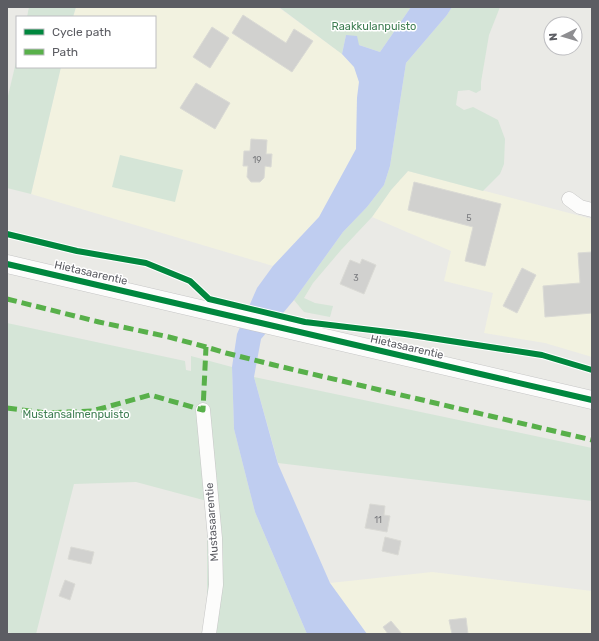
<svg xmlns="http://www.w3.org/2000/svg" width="599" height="641" font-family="Rubik,sans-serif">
  <rect width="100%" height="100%" fill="#eaeae6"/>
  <g fill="#f2f2e0">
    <polygon points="76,7 278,7 342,54 354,67 359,82 357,98 356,149 319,217 273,266 31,194 61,67 155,67 155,17 73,17"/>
    <polygon points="408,171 592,219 592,357 545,343 484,333 493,293 444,281 451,251 372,217 391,190"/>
    <polygon points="432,572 592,591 592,634 367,634 330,583"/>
  </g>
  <g fill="#d5e5d7">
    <polygon points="29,7 76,7 73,17 27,17"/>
    <polygon points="279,7 411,7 380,52 359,45 346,35 342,54"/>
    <polygon points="452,7 500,7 489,35 481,82 481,90 476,93 469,90 458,91 456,105 464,110 473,107 498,120 505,139 504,164 500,174 483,191 408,171 391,190 372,217 341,250 313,283 304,298 315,303 333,306 330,317 304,312 294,300 343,232 367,207 384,185 390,166 406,63 447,15"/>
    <polygon points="17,58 17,67 61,67 31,194 7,188 7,100"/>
    <polygon points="120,155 183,170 175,202 112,187"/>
    <polygon points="7,323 185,361 186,370 191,371 191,356 232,367 234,429 255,512 307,634 216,634 207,623 207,501 136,482 74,484 36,634 16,634 7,632"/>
    <polygon points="254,377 592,448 592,501 278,463"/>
  </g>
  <polygon fill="#bfcdf0" points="411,7 452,7 447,15 406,63 390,166 384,185 367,207 343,232 294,300 261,339 254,377 278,464 330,583 367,634 307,634 255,512 234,429 232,367 237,334 257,288 273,266 319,217 356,149 357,98 359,82 354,67 342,54 346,35 357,36 359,45 380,52"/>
  <g fill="#d1d1cf" stroke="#dadad5">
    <polygon points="243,15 286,43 294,29 313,41 292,72 232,33"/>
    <polygon points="212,27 229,38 210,68 193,57"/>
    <polygon points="196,83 230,103 215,129 180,108"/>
    <polygon points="251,139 267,140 266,154 272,154 271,167 265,166 264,178 260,182 251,182 247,177 248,166 243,166 244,151 250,151"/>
    <polygon points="414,182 501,204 485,266 465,261 473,227 408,210"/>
    <polygon points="592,252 592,313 545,317 543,286 580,283 578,253"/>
    <polygon points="362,259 376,265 364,294 340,284 350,260 360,264"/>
    <polygon points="522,268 536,275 517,313 503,306"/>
    <polygon points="370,504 385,506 384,515 390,516 387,532 365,528"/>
    <polygon points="385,537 401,541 398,555 382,551"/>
    <polygon points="71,547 94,552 91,564 68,559"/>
    <polygon points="65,580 75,584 70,600 59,596"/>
    <polygon points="466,618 468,634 452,634 449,620"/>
    <polygon points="391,621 402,634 388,634 383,627"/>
  </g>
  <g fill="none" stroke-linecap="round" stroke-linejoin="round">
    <defs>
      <g id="minor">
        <polyline points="569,199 580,207 592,210"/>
        <polyline points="203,410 215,538 216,585 209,634"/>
      </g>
      <polyline id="tertiary" points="7,264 592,400"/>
    </defs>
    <use href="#minor" stroke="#c6c6c6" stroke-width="15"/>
    <use href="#tertiary" stroke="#c6c6c6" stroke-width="19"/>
    <use href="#minor" stroke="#fcfcfb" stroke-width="14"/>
    <use href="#tertiary" stroke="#fcfcfb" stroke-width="18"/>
    <g stroke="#58b04a" stroke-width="5" stroke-dasharray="10 5" stroke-linecap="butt">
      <polyline points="7,299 99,322 169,337 206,347 226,353 274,365 592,440"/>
      <polyline points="7,408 46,413 92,411 150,395 203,410 206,347"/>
    </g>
    <defs>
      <g id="cycleway">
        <polyline points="7,234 77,251 146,263 190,281 209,299 305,322 405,334 542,355 592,370"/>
        <polyline points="7,264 592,400"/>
      </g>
    </defs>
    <use href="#cycleway" stroke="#fff" stroke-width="8"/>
    <use href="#cycleway" stroke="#00873e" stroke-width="6"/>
  </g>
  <g text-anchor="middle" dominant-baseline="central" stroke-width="3" stroke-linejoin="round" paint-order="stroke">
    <g font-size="9" fill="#7a7b7f">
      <text x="257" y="160">19</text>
      <text x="469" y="218">5</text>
      <text x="356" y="278">3</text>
      <text x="378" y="520">11</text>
    </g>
    <g font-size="11" fill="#3f7e53" stroke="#fff">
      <text x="374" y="26">Raakkulanpuisto</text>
      <text x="76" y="414">Mustansalmenpuisto</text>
    </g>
    <g font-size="11" fill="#5c5d63" stroke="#fff">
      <text transform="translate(91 273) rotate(13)">Hietasaarentie</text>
      <text transform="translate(407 347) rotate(13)">Hietasaarentie</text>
      <text transform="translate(212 522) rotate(-94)">Mustasaarentie</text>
    </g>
  </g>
  <rect width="599" height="641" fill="none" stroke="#5c5d63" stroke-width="16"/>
  <rect x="16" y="16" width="140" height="52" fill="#ffffff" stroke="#bebec1"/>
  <rect x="24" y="29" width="20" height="6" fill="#00873e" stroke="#bebec1"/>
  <text x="52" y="36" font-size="12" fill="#5c5d63">Cycle path</text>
  <rect x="24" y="49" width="20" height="6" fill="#58b04a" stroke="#bebec1"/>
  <text x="52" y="56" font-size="12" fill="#5c5d63">Path</text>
  <g transform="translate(563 36) rotate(265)"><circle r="19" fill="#ffffff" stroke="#bebec1"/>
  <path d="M0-3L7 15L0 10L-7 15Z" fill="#8e8e91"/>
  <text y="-6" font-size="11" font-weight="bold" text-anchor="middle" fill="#5c5d63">N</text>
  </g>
</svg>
